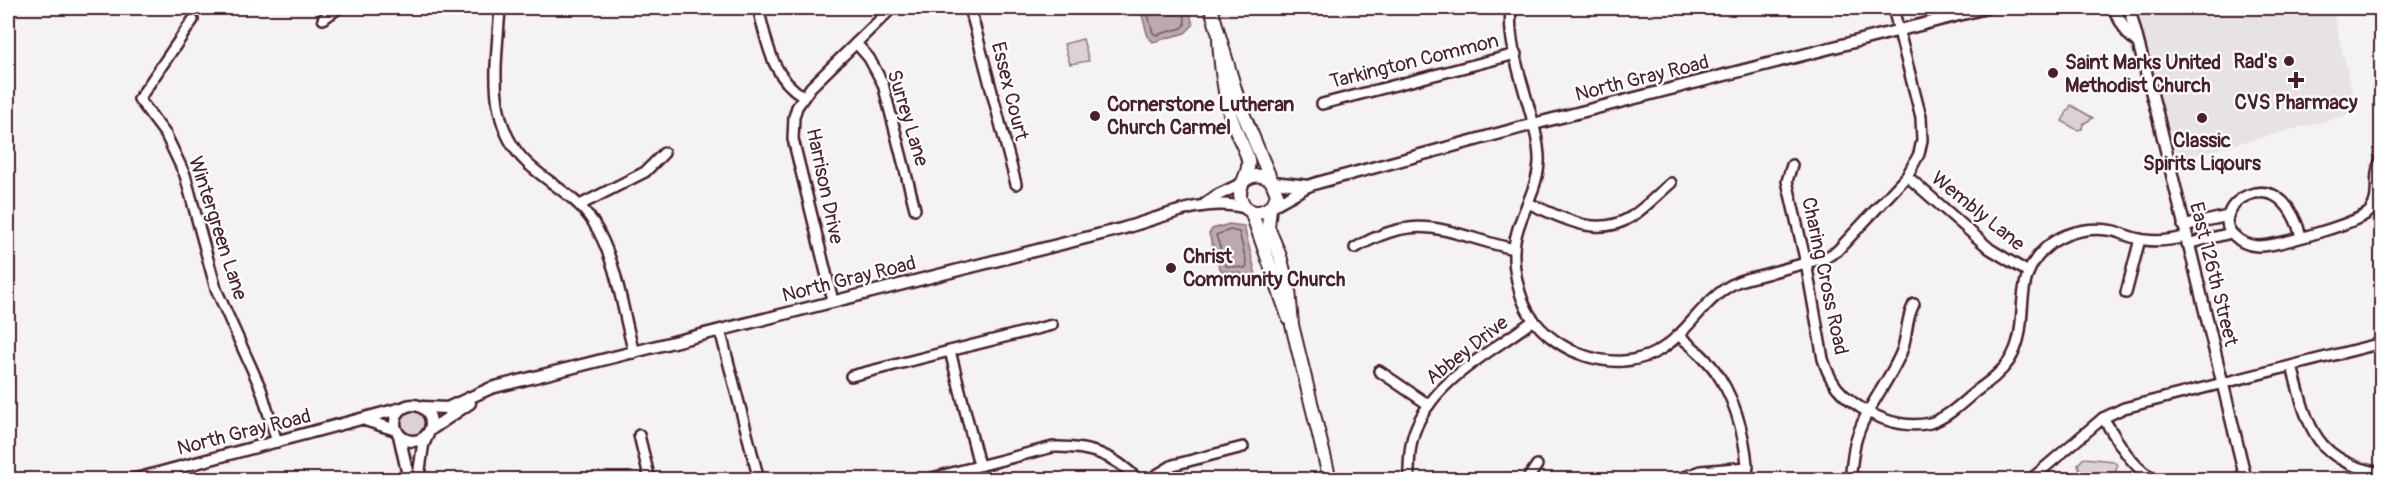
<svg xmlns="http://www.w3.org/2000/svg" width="2389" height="487" font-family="Pangolin,sans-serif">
  <rect width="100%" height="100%" fill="#f4f2f2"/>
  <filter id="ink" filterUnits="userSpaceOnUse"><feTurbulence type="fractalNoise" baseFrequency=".0167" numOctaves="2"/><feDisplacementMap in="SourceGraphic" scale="12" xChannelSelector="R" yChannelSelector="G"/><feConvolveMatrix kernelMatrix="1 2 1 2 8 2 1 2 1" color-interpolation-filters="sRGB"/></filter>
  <g filter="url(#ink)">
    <polygon fill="#e7e2e3" points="2137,8 2332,8 2356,108 2344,116 2178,159"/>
    <g fill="#dbd2d5" stroke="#927880" stroke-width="1.5">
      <polygon points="1083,39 1089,61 1070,64 1064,44"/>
      <polygon points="2071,105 2093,118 2083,124 2082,129 2077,130 2062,121"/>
      <circle cx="413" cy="423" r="12"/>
      <polygon points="2084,458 2113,461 2117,465 2115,479 2082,479 2078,464"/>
    </g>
    <g fill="#baa9ae" stroke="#8d727a" stroke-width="1.5">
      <polygon points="1140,8 1189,8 1193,25 1185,33 1153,42 1148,37"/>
      <polygon points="1229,224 1244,226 1257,279 1255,284 1249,282 1240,273 1222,271 1219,267 1209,234 1212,229"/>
    </g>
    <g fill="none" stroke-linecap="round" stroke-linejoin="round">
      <g stroke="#77565f" stroke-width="1.5">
        <polyline points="1146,8 1153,33 1156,35 1182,28 1185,25 1184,8"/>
        <polygon points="1230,230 1239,232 1247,265 1245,268 1226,266 1216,235"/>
      </g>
      <defs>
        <g id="minor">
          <path d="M 500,8 C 497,61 484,123 528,164 C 550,184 576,196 593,222 C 617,260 622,309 634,353"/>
          <path d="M 758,8 C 767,41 771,77 803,96"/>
          <polyline points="970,8 1016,184"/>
          <path d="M 1511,8 C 1507,45 1524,86 1533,122 C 1536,135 1540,149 1539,163 C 1537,193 1516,219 1514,249 C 1513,269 1519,298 1530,315 C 1556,354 1615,375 1658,351 C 1688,334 1704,298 1735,283 C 1745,278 1756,277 1766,274 C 1786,268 1807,263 1827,257 L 1837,251 L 1907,176 L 1919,154 L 1922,140 L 1921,117 L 1893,8"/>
          <polyline points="2378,8 2382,24"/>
          <polyline points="323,19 339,8"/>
          <polyline points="193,20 139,99 166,135 185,175 216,289 261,389 277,442"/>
          <polyline points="856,43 869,58 883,84 915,209"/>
          <polyline points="1322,104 1516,54"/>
          <path d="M 1792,165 L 1787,181 L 1806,263 L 1823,359 C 1827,372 1833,385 1843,394 C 1865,415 1900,430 1930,423 C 1947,418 1962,403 1975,392 C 1987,383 2000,374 2009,361 C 2035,321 2005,277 2053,242 C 2071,230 2094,227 2114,231 C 2124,234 2134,239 2145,240 C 2158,242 2172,240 2185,237"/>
          <polyline points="1907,176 1990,249 2028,272"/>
          <path d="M 1528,203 C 1561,217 1596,239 1631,217 C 1645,208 1658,194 1671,183"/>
          <polyline points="580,205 645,172 664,153"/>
          <polyline points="2183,226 2228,216"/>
          <path d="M 2301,236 C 2294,211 2278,184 2248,195 C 2240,198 2232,205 2229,213 C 2221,230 2241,245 2257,246 C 2274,247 2359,223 2370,211 C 2382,196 2371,175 2382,159"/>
          <polyline points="2187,244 2231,233"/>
          <path d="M 1355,248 C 1421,209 1447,234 1514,249"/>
          <polyline points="2126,293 2140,239"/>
          <polyline points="833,301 793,139 794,117 797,107 811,87 892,8"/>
          <polyline points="720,330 759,480"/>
          <path d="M 1678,335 C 1693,347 1710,361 1720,378 C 1738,406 1747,446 1748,480"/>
          <polyline points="950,351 979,465"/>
          <path d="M 2292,366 C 2307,423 2313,462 2382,473"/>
          <polyline points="1379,371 1429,405"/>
          <polyline points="851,376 1052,325"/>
          <path d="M 2103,418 C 2117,439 2132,469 2156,480"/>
          <polyline points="639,435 650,480"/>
          <path d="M 1851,472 C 1852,463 1853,453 1855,444 C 1863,411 1888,384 1901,353 C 1908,337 1905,320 1914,304"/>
          <path d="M 924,480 L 1053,447 C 1088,446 1114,454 1138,480"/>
          <polyline points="1148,480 1173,465 1243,447"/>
          <path d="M 1409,480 C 1409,465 1409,448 1414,433 C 1432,380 1492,352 1534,320"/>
          <polyline points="1527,480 1537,465"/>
          <polyline points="1676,480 1701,471 1748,467"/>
          <polyline points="2030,480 2103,418 2124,408 2382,343"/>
        </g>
        <g id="tertiary">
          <polyline points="2113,8 2128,34 2137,42"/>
          <polyline points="2129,8 2158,117 2246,480"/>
          <polyline points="1273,182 1308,186"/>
          <polyline points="1205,204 1218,195 1243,183"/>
          <polyline points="1272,206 1308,186 1317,183 1534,124 1986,8"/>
          <circle cx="413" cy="423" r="18"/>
          <path d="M 422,407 L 447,408 L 491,388 L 1121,229 C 1162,218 1204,196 1246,208"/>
          <polyline points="365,420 396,430"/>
          <polyline points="430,430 470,403"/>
          <polyline points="399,435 409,480"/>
          <polyline points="132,480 402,408"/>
          <polyline points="418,480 423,445 428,434"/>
        </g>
        <g id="secondary">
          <polyline points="1211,8 1240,106 1271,180"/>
          <path d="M 1219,40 C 1220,55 1221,70 1224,85 C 1226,101 1230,116 1236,130 C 1239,140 1246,149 1248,160 C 1251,174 1236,186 1241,200 C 1248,220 1274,213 1277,194 L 1271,180 C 1261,174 1253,174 1244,181"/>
          <polyline points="1270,208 1268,227 1280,256 1289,290 1292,325 1330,480"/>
          <polyline points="1251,211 1289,319"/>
        </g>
      </defs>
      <use href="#minor" stroke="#4a1f2b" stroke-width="14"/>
      <use href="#tertiary" stroke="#4a1f2b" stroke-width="15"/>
      <use href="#secondary" stroke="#4a1f2b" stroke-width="16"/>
      <use href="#minor" stroke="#fff" stroke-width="9"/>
      <use href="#tertiary" stroke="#fff" stroke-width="10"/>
      <use href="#secondary" stroke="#fff" stroke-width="12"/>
    </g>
  </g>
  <g fill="#4a1f2b" stroke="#fff" stroke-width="2">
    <circle cx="2289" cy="61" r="6"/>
    <circle cx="2053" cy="73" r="6"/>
    <path d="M2293 71h6v6h6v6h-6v6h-6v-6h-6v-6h6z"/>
    <circle cx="1095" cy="116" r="6"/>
    <circle cx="2202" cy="118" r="6"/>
    <circle cx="1171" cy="268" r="6"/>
  </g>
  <g text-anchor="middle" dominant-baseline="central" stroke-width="4.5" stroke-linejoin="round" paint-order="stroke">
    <g font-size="20" fill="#4a1f2b" stroke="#fff">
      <text transform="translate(1414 61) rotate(-14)">Tarkington Common</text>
      <text transform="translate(1642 78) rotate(-14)">North Gray Road</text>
      <text transform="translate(1010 91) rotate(76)">Essex Court</text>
      <text transform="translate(908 118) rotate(73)">Surrey Lane</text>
      <text transform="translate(825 186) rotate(78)">Harrison Drive</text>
      <text transform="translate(1978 211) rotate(39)">Wembly Lane</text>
      <text transform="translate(218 228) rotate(72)">Wintergreen Lane</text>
      <text transform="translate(2214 274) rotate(76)">East 126th Street</text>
      <text transform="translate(1825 276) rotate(78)">Charing Cross Road</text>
      <text transform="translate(849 279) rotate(-14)">North Gray Road</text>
      <text transform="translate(1467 350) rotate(-38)">Abbey Drive</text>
      <text transform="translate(244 432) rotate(-14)">North Gray Road</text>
    </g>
    <g font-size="20" font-weight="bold" fill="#4a1f2b" stroke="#fff" text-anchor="start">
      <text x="2277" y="61" text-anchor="end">Rad's</text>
      <text x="2065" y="62">Saint Marks United<tspan x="2065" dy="23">Methodist Church</tspan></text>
      <text x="2296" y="102" text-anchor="middle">CVS Pharmacy</text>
      <text x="1107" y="104">Cornerstone Lutheran<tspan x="1107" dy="23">Church Carmel</tspan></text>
      <text x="2202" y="140" text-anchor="middle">Classic<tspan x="2202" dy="23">Spirits Liqours</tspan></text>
      <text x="1183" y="256">Christ<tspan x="1183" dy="23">Community Church</tspan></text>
    </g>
  </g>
  <rect width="2389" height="487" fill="none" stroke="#fff" stroke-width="30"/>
  <rect x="15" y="15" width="2359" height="457" fill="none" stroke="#4a1f2b" stroke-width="2" filter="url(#ink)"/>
</svg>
